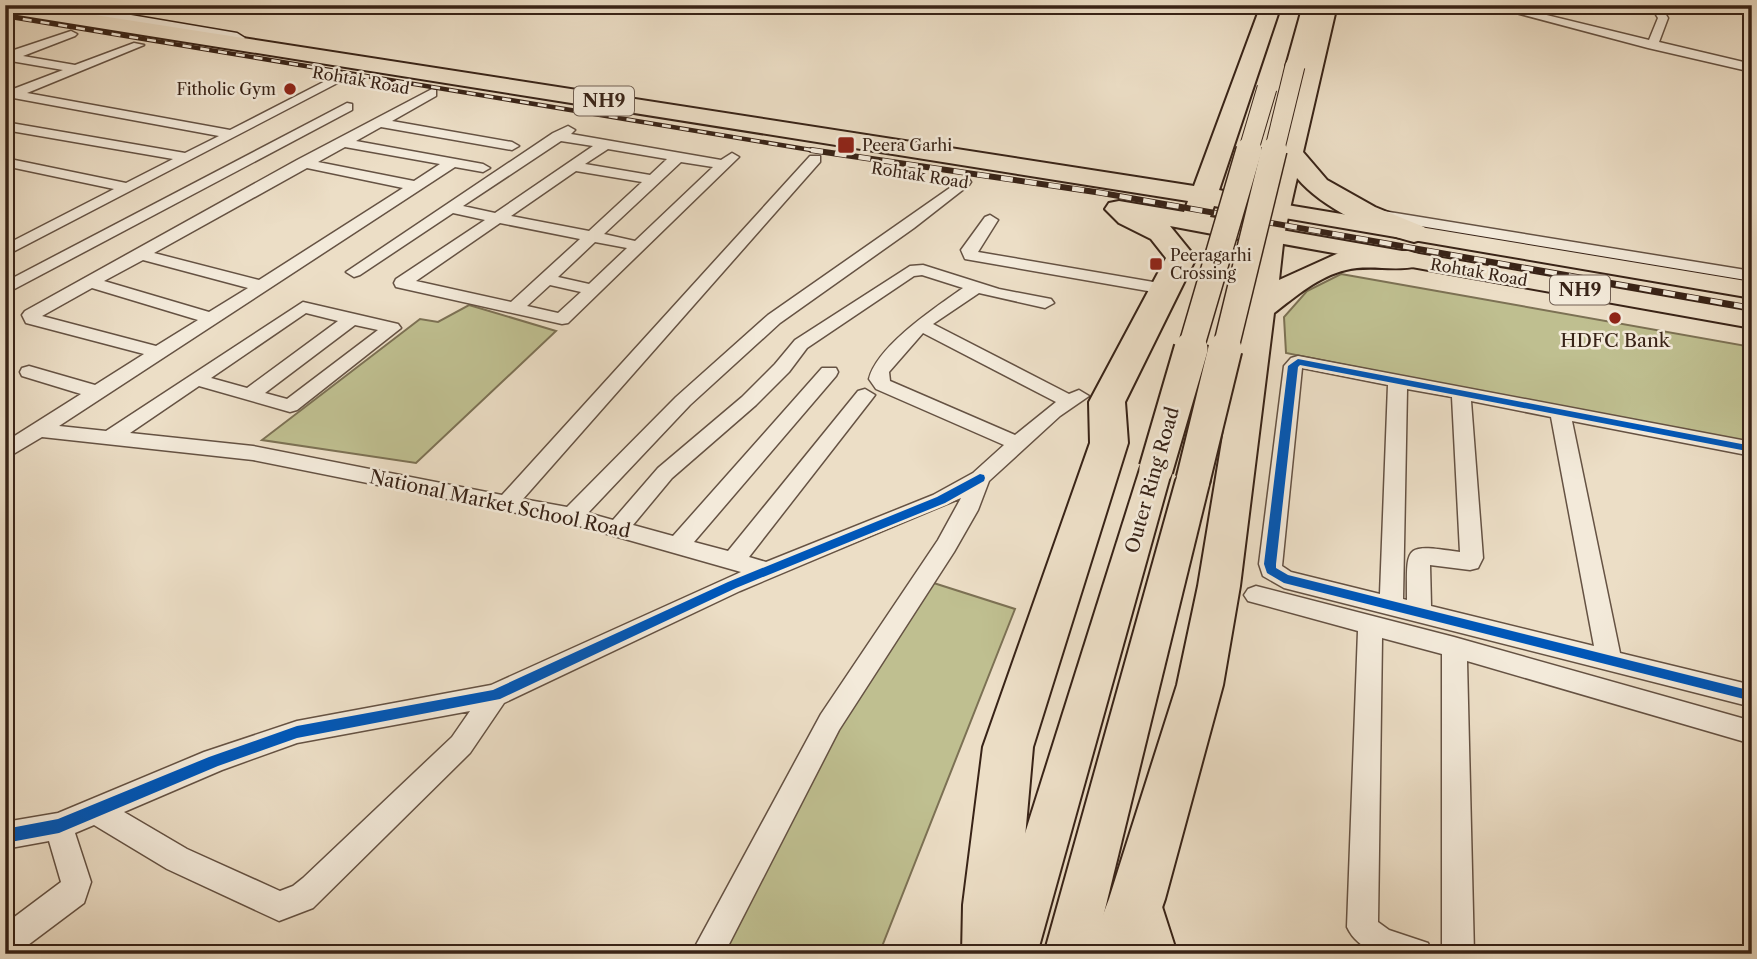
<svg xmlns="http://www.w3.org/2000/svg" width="1757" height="959" font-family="'Libre Caslon Text',serif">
  <rect width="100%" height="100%" fill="#ecdec6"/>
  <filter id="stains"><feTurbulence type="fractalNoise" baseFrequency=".00286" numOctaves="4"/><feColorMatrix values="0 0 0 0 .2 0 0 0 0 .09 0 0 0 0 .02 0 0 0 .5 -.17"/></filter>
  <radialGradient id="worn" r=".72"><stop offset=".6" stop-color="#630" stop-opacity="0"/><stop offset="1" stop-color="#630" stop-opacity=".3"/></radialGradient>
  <g fill="#bfbf90" stroke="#7c7154" stroke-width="2">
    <polygon points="1341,274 1752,347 1752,446 1286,353 1284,317 1307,291"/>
    <polygon points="469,305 556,331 416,463 262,440 420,319 438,322"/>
    <polygon points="918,578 1015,609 879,954 714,954"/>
  </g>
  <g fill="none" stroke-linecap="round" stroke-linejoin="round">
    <defs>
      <g id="street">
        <polygon points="1486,5 1505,5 1649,40 1658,18 1650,5 1660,5 1668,18 1659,42 1752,64 1752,72 1648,48"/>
        <polygon points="71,31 77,34 75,36 23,56 75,65 134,43 144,45 27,93 230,130 339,74 349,77 5,256 5,245 114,189 5,166 5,158 126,183 173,159 5,130 5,122 185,153 219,136 8,97 8,91 63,70 5,60 5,53"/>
        <path d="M 432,89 L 436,90 L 436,96 L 392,121 L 512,142 L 519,146 L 512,150 L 381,127 L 356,141 L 483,164 L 490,168 L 483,172 L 455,167 L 59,426 L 106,431 L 303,302 L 398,324 L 401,328 L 297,410 L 290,412 L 199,386 L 130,433 L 253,446 L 502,495 L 810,156 L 820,156 L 820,162 L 523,499 L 567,507 L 676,397 L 768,315 L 964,178 L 969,179 L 971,182 L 969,185 L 914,228 L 780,323 L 690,405 L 588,513 L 613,520 L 658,468 L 742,397 L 775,364 L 795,340 L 910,266 L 923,265 L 999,289 L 1051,299 L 1054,303 L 1045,308 L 979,293 L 933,324 L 1069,394 L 1079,390 L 1089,396 L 1060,416 L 989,481 L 978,510 L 954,552 L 839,730 L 724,954 L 691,954 L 821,714 L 938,540 L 961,498 L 740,591 L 504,703 L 470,753 L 313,908 L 279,921 L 167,869 L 94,825 L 75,833 L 91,882 L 84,903 L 16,954 L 5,954 L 5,924 L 61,882 L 49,841 L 5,849 L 5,822 L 58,813 L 204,752 L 297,721 L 491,685 L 741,572 L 572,524 L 253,460 L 42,437 L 5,459 L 5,442 L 81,394 L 22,376 L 20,372 L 22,368 L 29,366 L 95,385 L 144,354 L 26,323 L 22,315 L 25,311 L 297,160 ZM 345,147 L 440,164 L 414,181 L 318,162 ZM 307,168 L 403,188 L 259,280 L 154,253 ZM 143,260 L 248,288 L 209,312 L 104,281 ZM 922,275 L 963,288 C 936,307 877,346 869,379 L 876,389 L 1004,445 L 973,473 L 933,495 L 766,562 L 749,557 L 872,399 L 875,395 L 865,389 L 858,391 L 728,551 L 694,542 L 836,376 L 838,372 L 836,368 L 822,368 L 673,536 L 633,525 L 672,478 L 756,405 L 789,372 L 807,348 L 914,276 ZM 92,288 L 198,320 L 156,346 L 42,316 ZM 306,313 L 338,321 L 247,388 L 211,378 ZM 355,325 L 378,330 L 287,399 L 265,393 ZM 923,333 L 1056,402 L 1015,435 L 890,381 L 889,372 ZM 470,711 L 452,737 L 303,878 L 293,886 L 280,891 L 187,849 L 124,812 L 222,770 L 297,743 Z"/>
        <polygon points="347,103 352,104 352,110 5,294 5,282"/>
        <path d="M 568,126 L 575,130 L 571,134 L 721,160 L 732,153 L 739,157 L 568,323 L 562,324 L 396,287 L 394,283 L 396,279 L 485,220 L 453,213 L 360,275 L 354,277 L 346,272 L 553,133 ZM 561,141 L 593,146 L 495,213 L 463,206 ZM 608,149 L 667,159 L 650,175 L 585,164 ZM 681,162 L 713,167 L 635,241 L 604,234 ZM 576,171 L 642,182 L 589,231 L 511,216 ZM 500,223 L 580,239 L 511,302 L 416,281 ZM 595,242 L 627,248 L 589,284 L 558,277 ZM 550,285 L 581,292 L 558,313 L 527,306 Z"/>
        <polygon points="1377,210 1752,271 1752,281 1372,218 1369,215"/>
        <polygon points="990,215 998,220 978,252 1165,284 1173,289 1165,294 965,259 961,250 985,217"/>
        <path d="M 1298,356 L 1752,442 L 1752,456 L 1572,421 L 1620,653 L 1752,685 L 1752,707 L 1284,588 L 1263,576 L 1259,564 L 1284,366 L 1291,358 ZM 1302,368 L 1388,385 L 1380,594 L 1291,572 L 1282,566 ZM 1407,389 L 1452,397 L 1460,552 C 1403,544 1407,544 1407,600 L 1403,599 ZM 1471,401 L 1551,417 L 1594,646 L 1431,606 L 1430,565 L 1470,570 L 1478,568 L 1483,558 Z"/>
        <path d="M 1256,586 L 1454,637 L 1752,721 L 1752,744 L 1467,661 L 1474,954 L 1442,954 L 1442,654 L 1382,638 L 1378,922 L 1389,930 L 1428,943 L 1433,954 C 1398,954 1362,959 1347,927 L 1358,631 L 1248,601 L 1244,595 L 1248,589 Z"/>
      </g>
      <polygon id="secondary" points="37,5 72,5 237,33 245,38 237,43 44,9"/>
      <g id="primary">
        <polygon points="1303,5 1319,5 1304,66 1295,72 1286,66"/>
        <polygon points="1275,203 1752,282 1752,298 1267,215 1263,210 1267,205"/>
        <polygon points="1270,228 1752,312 1752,328 1261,240 1258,235 1261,230"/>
        <polygon points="1156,458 1168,461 1172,469 1037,954 987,954 1140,469 1144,461"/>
        <polygon points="1193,469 1205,472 1210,480 1094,954 1044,954 1176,480 1181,472"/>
        <polygon points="1139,881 1156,888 1174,944 1171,954 1121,954 1124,944 1115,905 1122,888"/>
      </g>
      <path id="highway" d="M 5,5 L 31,5 L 1194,186 L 1261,5 L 1281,5 L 1219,190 L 1265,200 L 1317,5 L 1337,5 L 1303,152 L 1327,180 L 1375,207 L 1424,227 L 1428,233 L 1424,239 L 1414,242 C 1375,232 1323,209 1297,178 L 1284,235 L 1279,280 L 1341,252 L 1408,251 L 1418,254 L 1423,260 L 1418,266 C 1395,272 1369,264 1346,270 C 1319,276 1295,297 1274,313 L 1240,586 L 1223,685 L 1165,899 L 1146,954 L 1088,954 L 1109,899 L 1177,685 L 1198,586 L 1255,242 L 1170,226 L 1196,258 L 1125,402 L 1128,443 L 1033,747 L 1019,905 L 1020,954 L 962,954 L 963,905 L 983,747 L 1090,443 L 1089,402 L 1166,258 L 1151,239 L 1119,223 L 1105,209 L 1109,203 L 1119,201 L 1184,212 L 1188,201 L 5,13 ZM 1214,206 L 1261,215 L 1258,225 L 1210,217 Z"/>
    </defs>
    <use href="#street" stroke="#655243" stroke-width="3"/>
    <use href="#secondary" stroke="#382317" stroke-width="3"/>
    <use href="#primary" stroke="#382317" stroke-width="4"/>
    <use href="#highway" stroke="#382317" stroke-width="4"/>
    <use href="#street" fill="#f3eada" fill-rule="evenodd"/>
    <use href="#secondary" fill="#f3eada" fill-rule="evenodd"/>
    <use href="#primary" fill="#ecdec6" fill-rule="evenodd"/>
    <use href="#highway" fill="#ecdec6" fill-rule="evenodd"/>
    <defs>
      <polyline id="rail-far1" points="5,16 823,152"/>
      <polyline id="rail" points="811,150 1102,193 1752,308"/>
    </defs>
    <use href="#rail-far1" stroke="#382317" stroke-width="4.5"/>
    <use href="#rail" stroke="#382317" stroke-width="6"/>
    <use href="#rail-far1" stroke="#f3eada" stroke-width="2.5" stroke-dasharray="9" stroke-linecap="butt"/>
    <use href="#rail" stroke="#f3eada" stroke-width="4.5" stroke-dasharray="12" stroke-linecap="butt"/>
    <defs>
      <g id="primary-bridge-far2">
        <polyline points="1248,152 1267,88"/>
        <polyline points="1274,152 1295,66"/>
      </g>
      <g id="primary-bridge-far1">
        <polyline points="1190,351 1249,150"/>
        <polyline points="1225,351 1274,150"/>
      </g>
      <g id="primary-bridge">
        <polyline points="1156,469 1191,349"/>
        <polyline points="1193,480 1225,349"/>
      </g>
    </defs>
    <use href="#primary-bridge-far2" stroke="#382317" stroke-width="21" stroke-linecap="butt"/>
    <use href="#primary-bridge-far1" stroke="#382317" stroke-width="28" stroke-linecap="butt"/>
    <use href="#primary-bridge" stroke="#382317" stroke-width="37" stroke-linecap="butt"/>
    <use href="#primary-bridge-far2" stroke="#ecdec6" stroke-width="19"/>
    <use href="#primary-bridge-far1" stroke="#ecdec6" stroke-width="25"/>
    <use href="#primary-bridge" stroke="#ecdec6" stroke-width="33"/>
    <defs>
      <g id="cycleway">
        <polygon points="1298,359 1752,446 1752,452 1300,365 1298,367 1276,564 1276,568 1288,575 1752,691 1752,701 1284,583 1267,573 1264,564 1288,366"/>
        <polygon points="980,474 984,475 985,478 984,481 945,503 736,588 500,699 297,738 218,766 59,833 5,843 5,829 58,819 209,757 297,726 493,690 728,582 937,497"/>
      </g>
    </defs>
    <use href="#cycleway" stroke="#f3eada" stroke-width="5"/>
    <use href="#cycleway" fill="#0057b8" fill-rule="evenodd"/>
  </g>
  <g fill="#8f2418" stroke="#f3eada" stroke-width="2.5">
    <circle cx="290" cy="89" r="7"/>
    <rect x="837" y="136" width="18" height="18" rx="3.5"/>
    <rect x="1149" y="257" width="14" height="14" rx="3.5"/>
    <circle cx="1615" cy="318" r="7"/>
  </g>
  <g text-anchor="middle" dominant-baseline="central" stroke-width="5" stroke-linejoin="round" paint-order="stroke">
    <g font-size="16" fill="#382317" stroke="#f3eada">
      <text transform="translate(361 80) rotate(10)">Rohtak Road</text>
      <text transform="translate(920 175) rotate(9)">Rohtak Road</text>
      <text transform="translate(1479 272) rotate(10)">Rohtak Road</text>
    </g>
    <g font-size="16" fill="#382317" stroke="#f3eada" text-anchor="start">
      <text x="276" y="89" text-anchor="end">Fitholic Gym</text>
      <text x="862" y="145">Peera Garhi</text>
      <text x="1170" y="255">Peeragarhi<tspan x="1170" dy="18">Crossing</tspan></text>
    </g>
    <g fill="#f3eada" stroke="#705f52" stroke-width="2">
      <rect x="574" y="86.5" width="60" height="29" rx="5"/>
      <rect x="1550" y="275.5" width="60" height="29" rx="5"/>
    </g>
    <g font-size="18" font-weight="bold" fill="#382317">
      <text x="604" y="101">NH9</text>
      <text x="1580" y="290">NH9</text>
    </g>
    <g font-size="19" fill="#382317" stroke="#f3eada">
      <text x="1615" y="340">HDFC Bank</text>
    </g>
    <g font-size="19" fill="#382317" stroke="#f3eada">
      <text transform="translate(1152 480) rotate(-74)">Outer Ring Road</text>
      <text transform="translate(500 504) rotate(12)">National Market School Road</text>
    </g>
  </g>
  <rect width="1757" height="959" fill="none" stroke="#ecdec6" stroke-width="28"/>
  <rect x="7" y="7" width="1743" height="945" fill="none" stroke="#382317" stroke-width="3.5"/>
  <rect x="14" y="14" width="1729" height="931" fill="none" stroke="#382317" stroke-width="2"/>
  <rect width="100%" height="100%" filter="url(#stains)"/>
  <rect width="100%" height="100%" fill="url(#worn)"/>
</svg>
